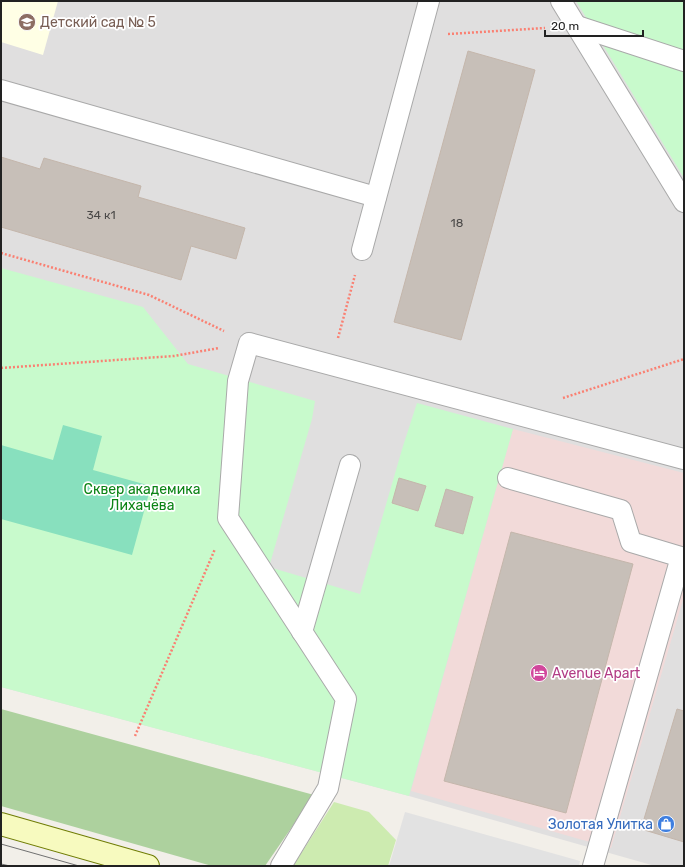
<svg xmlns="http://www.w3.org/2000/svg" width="685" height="867" font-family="Rubik,sans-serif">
  <rect width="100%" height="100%" fill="#f2efe9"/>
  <polygon fill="#e0dfdf" points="1,1 684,1 684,866 655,866 409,796 1,687"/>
  <polygon fill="#f2dad9" points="513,429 684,473 684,596 611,848 411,791"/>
  <polygon fill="#ffffe5" points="1,1 58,1 43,55 1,42"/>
  <polygon fill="#cdebb0" points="334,802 369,812 396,840 388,866 293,866"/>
  <polygon fill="#add19e" points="1,709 314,795 265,866 212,866 1,806"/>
  <g fill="#c8facc">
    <polygon points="576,1 684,1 684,178"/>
    <polygon points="1,268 143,307 188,364 315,401 312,419 269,567 360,594 403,446 417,403 513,429 409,796 1,687"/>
  </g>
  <polygon fill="#88e0be" points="63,425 102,436 93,470 151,486 132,555 1,519 1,445 53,460"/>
  <polygon fill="#e2e2e2" points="405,812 580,861 579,866 389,866"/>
  <g fill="#c7bfb8" stroke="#c4b6ab">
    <polygon points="468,51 535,70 461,340 394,322"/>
    <polygon points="1,157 40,169 44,158 141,186 138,197 245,228 236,259 191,246 181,280 1,227"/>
    <polygon points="399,478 426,486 418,511 392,503"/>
    <polygon points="446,489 473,497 463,534 435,526"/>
    <polygon points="511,532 633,564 566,813 444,781"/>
    <polygon points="677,709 684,711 684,842 641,829"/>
  </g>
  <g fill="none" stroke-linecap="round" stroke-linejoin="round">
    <defs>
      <g id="service">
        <polyline points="561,1 684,202"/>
        <polyline points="577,26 684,61"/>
        <polyline points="1,90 376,197"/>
        <polyline points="362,250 429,1"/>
        <polyline points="508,478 621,510 631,542 681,557 593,866"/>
        <polyline points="302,632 350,465"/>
        <polyline points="281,866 328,788 346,699 228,518 238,381 249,343 684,459"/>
      </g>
      <polyline id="secondary" points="1,824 148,866"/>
    </defs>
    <use href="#service" stroke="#a9a9a9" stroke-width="22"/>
    <use href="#secondary" stroke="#707d05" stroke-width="24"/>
    <g stroke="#fa8072" stroke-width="2.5" stroke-dasharray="2 2" stroke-linecap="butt">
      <polyline points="448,34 545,28"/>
      <polyline points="1,253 149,295 224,331"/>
      <polyline points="338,338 355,275"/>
      <polyline points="1,368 174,356 219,348"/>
      <polyline points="563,398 684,359"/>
      <polyline points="135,736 215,549"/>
    </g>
    <use href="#service" stroke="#fff" stroke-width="20"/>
    <use href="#secondary" stroke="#f7fabf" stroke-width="22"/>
    <g stroke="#707070" stroke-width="1">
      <polyline points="1,844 79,866"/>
      <polyline points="1,864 10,866"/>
    </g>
  </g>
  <defs>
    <symbol id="school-disc" viewBox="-11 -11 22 22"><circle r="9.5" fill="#8d6e63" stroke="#fff"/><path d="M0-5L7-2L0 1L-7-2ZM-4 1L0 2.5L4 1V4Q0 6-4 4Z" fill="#fff"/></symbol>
    <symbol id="hotel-disc" viewBox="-11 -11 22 22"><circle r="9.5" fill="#d1479c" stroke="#fff"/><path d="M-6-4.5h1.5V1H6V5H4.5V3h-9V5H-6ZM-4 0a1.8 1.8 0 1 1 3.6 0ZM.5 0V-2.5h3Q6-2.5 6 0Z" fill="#fff"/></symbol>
    <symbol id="shop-disc" viewBox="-11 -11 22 22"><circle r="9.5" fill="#3f7fe0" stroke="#fff"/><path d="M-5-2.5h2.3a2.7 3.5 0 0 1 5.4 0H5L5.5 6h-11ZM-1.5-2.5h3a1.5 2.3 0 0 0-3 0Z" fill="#fff"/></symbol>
  </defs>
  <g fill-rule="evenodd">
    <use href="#school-disc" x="17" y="12" width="20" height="20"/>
    <use href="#hotel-disc" x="529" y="663" width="20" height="20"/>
    <use href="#shop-disc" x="656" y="814" width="20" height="20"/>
  </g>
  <g text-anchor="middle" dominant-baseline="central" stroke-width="3.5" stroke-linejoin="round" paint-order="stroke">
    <g font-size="12" fill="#4b4948">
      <text x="101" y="215">34 к1</text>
      <text x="457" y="223">18</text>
    </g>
    <g font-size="14" fill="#785e54" stroke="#fff" text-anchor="start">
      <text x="40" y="22">Детский сад № 5</text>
    </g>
    <g font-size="14" fill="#0c8416" stroke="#fff">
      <text x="142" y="489">Сквер академика<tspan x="142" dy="16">Лихачёва</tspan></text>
    </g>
    <g font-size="14" fill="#b23c85" stroke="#fff" text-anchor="start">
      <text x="552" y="673">Avenue Apart</text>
    </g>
    <g font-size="14" fill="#366cbe" stroke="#fff" text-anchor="end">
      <text x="653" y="824">Золотая Улитка</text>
    </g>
  </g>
  <rect width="685" height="867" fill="none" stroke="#222222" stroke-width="4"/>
  <path d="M545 30v6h98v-6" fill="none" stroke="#222222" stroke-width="2"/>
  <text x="551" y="30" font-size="12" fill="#222222" stroke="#ffffff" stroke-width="3" paint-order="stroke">20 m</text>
</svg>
